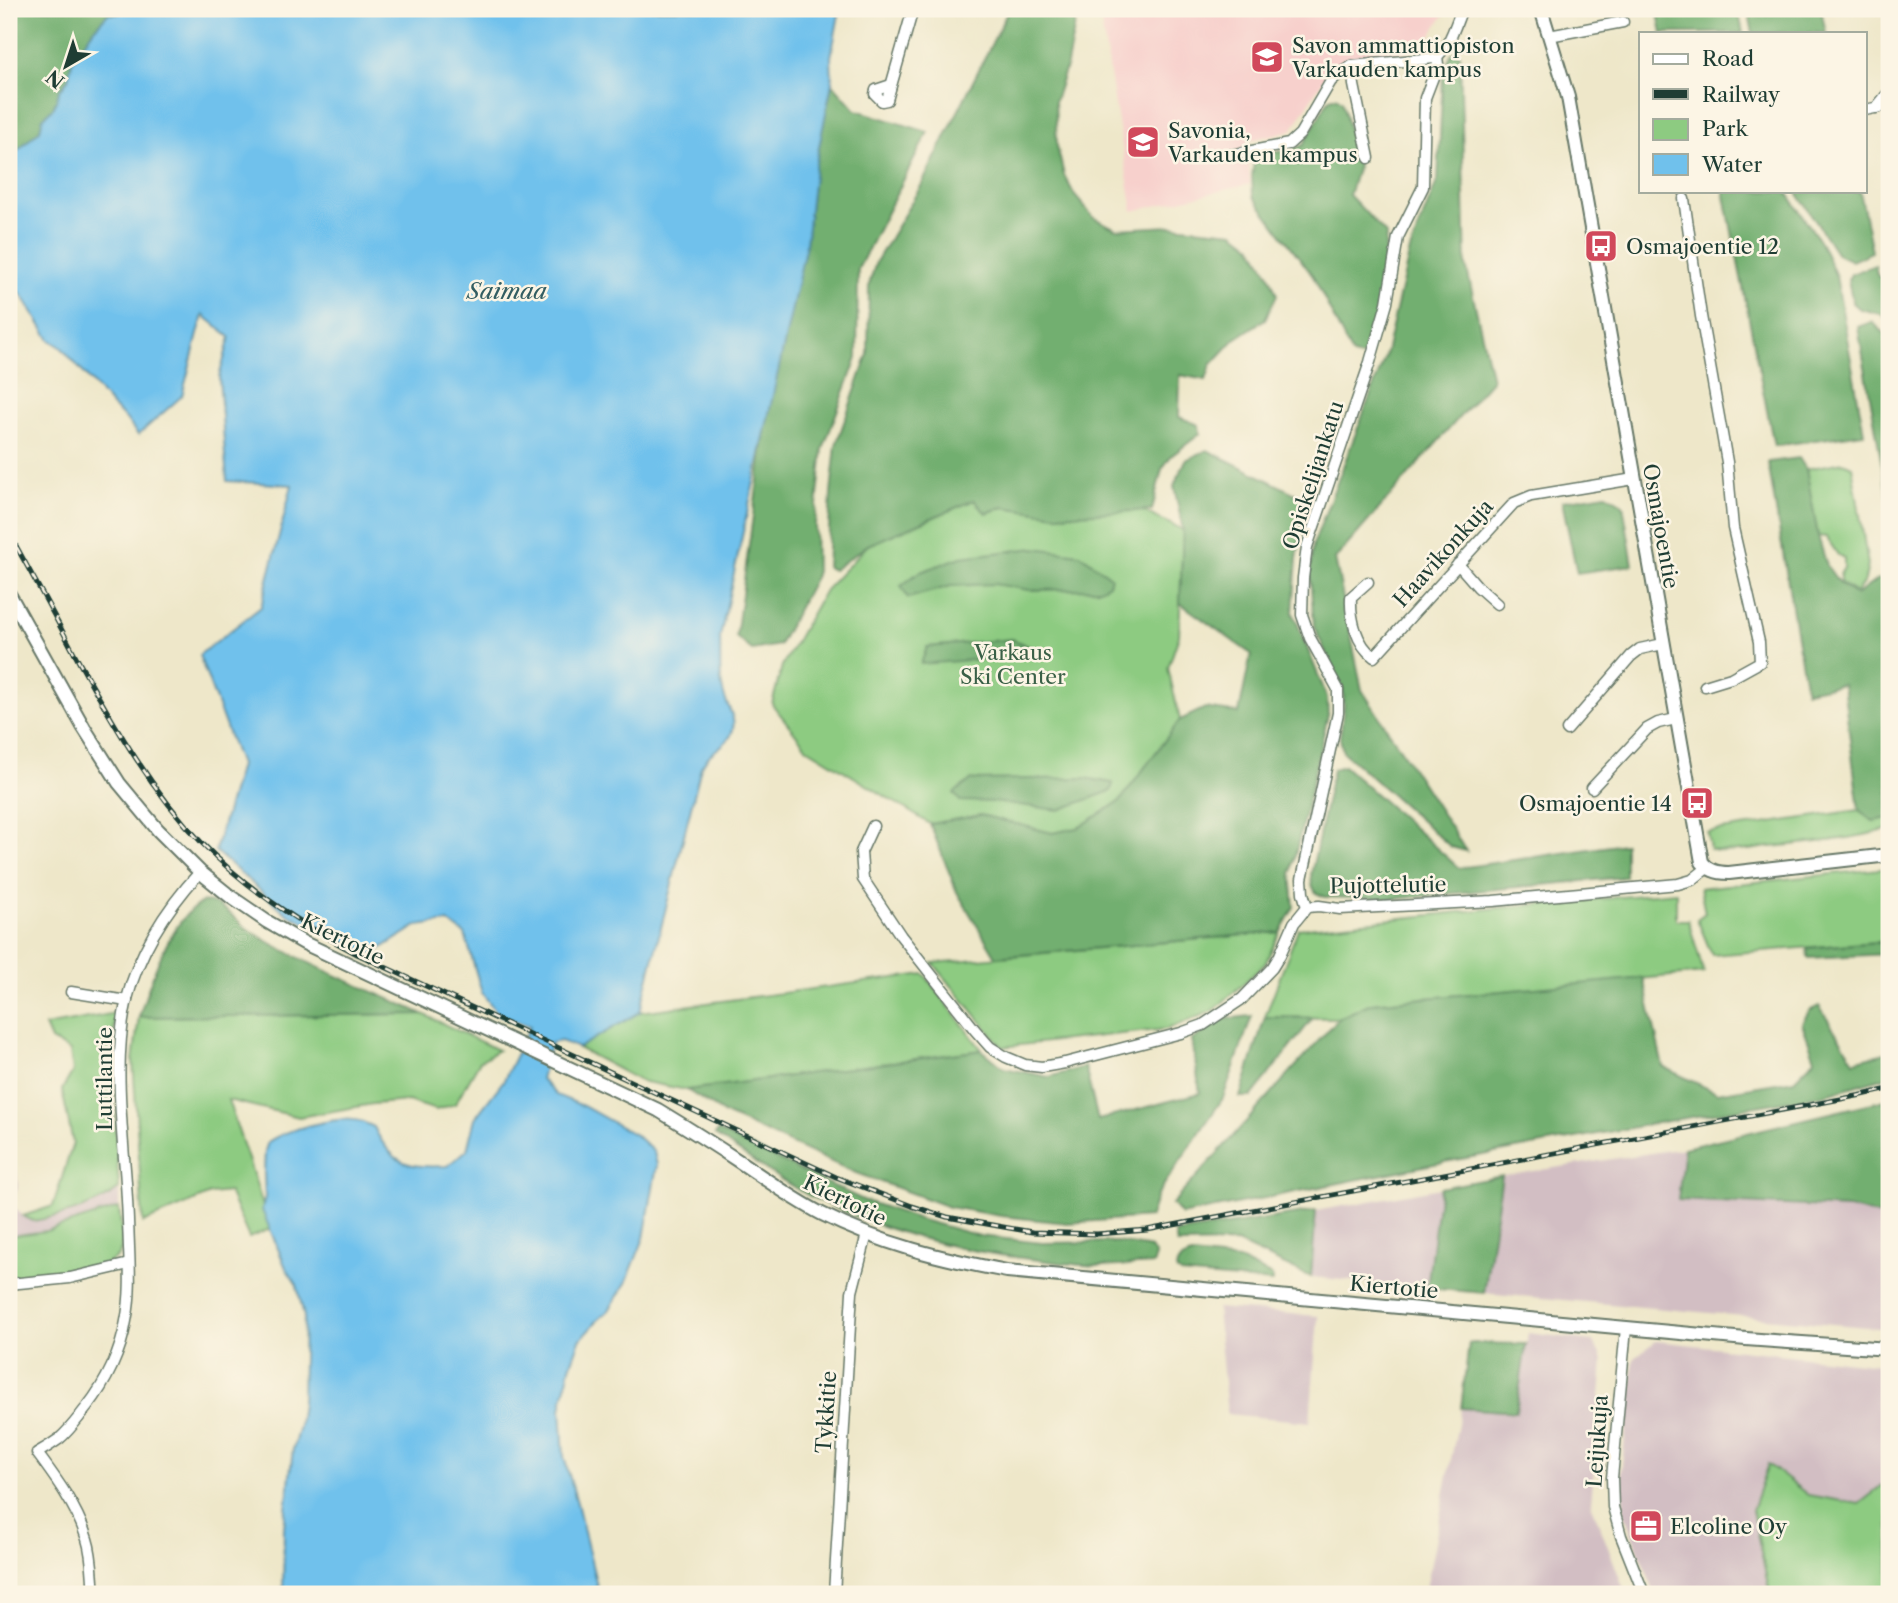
<svg xmlns="http://www.w3.org/2000/svg" width="1898" height="1603" font-family="'Libre Caslon Text',serif">
  <rect width="100%" height="100%" fill="#fcf5e5"/>
  <filter id="ink" filterUnits="userSpaceOnUse"><feTurbulence type="fractalNoise" baseFrequency=".0143" numOctaves="2"/><feDisplacementMap in="SourceGraphic" scale="14" xChannelSelector="R" yChannelSelector="G"/><feConvolveMatrix kernelMatrix="1 2 1 2 8 2 1 2 1" color-interpolation-filters="sRGB"/></filter>
  <filter id="wash" filterUnits="userSpaceOnUse"><feTurbulence type="fractalNoise" baseFrequency=".00686" numOctaves="4" result="noise"/><feDisplacementMap in="SourceGraphic" scale="28" xChannelSelector="R" yChannelSelector="G"/><feGaussianBlur stdDeviation="1.57" result="paint"/><feColorMatrix in="noise" values="0 0 0 0 0 0 0 0 0 0 0 0 0 0 0 0 0 1.4 0 .05"/><feComposite in="paint" operator="in"/></filter>
  <g filter="url(#wash)">
    <rect width="100%" height="100%" fill="#eee7c9"/>
    <polygon fill="#f7d0cc" points="1099,9 1448,9 1426,42 1416,50 1353,59 1327,74 1292,130 1247,141 1250,184 1133,211"/>
    <g fill="#d2bec3">
      <polygon points="9,1144 17,1175 18,1188 11,1203 23,1216 33,1221 49,1218 75,1210 110,1196 119,1189 119,1208 46,1231 9,1236"/>
      <polygon points="1684,1148 1679,1200 1848,1208 1889,1218 1889,1329 1484,1293 1502,1176"/>
      <polygon points="1440,1188 1427,1288 1311,1277 1316,1211"/>
      <polygon points="1217,1308 1318,1316 1310,1422 1227,1414"/>
      <polygon points="1528,1333 1593,1341 1603,1360 1591,1503 1626,1594 1425,1594 1461,1408 1516,1412"/>
      <polygon points="1656,1341 1889,1366 1889,1483 1887,1483 1859,1504 1808,1495 1768,1465 1752,1510 1770,1594 1655,1594 1624,1513 1621,1473 1634,1359"/>
    </g>
    <g fill="#8dcb81" stroke="#56845a" stroke-width="2">
      <polygon points="1843,462 1852,466 1868,565 1865,580 1856,593 1840,582 1840,574 1844,568 1844,558 1838,555 1826,537 1818,536 1806,469"/>
      <polygon points="974,500 986,513 1003,507 1057,515 1139,509 1183,530 1179,636 1168,668 1180,720 1120,801 1078,828 1052,833 981,815 930,824 807,748 772,704 782,666 825,590 868,545"/>
      <path d="M 1859,810 L 1873,821 L 1889,818 L 1889,829 C 1850,840 1810,843 1770,847 C 1753,849 1726,855 1710,849 L 1707,832 Z"/>
      <polygon points="1889,868 1889,941 1712,955 1697,919 1705,913 1700,888"/>
      <polygon points="1676,892 1676,920 1688,920 1704,973 1371,1003 1339,1018 1265,1017 1298,929 1498,908"/>
      <polygon points="1280,932 1265,964 1213,1011 1167,1029 1002,1047 933,963"/>
      <polygon points="924,974 982,1050 687,1090 640,1081 578,1048 640,1012"/>
      <path d="M 116,1013 L 111,1050 L 119,1189 C 96,1207 62,1216 33,1221 L 23,1216 L 53,1206 L 73,1143 L 62,1090 L 73,1071 L 70,1051 L 51,1040 L 45,1026 Z"/>
      <polygon points="423,1014 498,1050 480,1061 455,1104 436,1110 408,1101 373,1104 299,1117 228,1100 255,1180 270,1229 249,1238 229,1192 210,1194 143,1223 133,1060 139,1017"/>
      <path d="M 119,1208 C 120,1221 125,1241 120,1253 C 110,1274 32,1277 9,1279 L 9,1236 L 46,1231 Z"/>
      <polygon points="1768,1464 1808,1495 1859,1504 1887,1482 1889,1483 1889,1594 1770,1594 1752,1510"/>
    </g>
    <g fill="#72af6f" stroke="#487652" stroke-width="2">
      <polygon points="9,9 118,9 118,14 108,14 94,29 79,51 72,62 68,79 59,92 54,107 43,118 40,130 9,158"/>
      <polygon points="1007,9 1078,9 1067,64 1055,101 1057,146 1064,175 1075,196 1094,218 1116,229 1172,226 1234,232 1252,246 1269,275 1277,295 1265,319 1235,339 1211,365 1206,380 1180,375 1179,417 1199,425 1200,434 1171,456 1162,469 1152,510 1057,515 1003,507 986,513 974,500 868,545 833,570 827,567 831,493 836,445 868,354 869,285 876,262 921,186 1007,13"/>
      <polygon points="1657,9 1738,9 1743,33 1662,33"/>
      <polygon points="1748,9 1821,9 1826,33 1753,33"/>
      <polygon points="1452,53 1460,54 1466,265 1492,380 1335,559 1362,690 1466,851 1451,847 1343,752 1340,738 1344,706 1343,689 1314,627 1310,574 1313,545 1385,357 1410,250 1438,179 1443,73"/>
      <polygon points="832,83 856,110 928,132 858,269 857,358 823,449 815,524 816,575 779,645 752,650 736,637 765,430 806,244 815,167"/>
      <path d="M 1336,97 L 1342,101 L 1358,166 L 1349,195 L 1386,234 C 1384,265 1384,335 1361,357 L 1352,355 L 1313,276 L 1253,196 L 1252,176 L 1254,162 L 1261,154 L 1293,150 L 1303,145 L 1329,99 Z"/>
      <polygon points="1724,191 1786,191 1819,240 1836,276 1864,433 1774,446"/>
      <polygon points="1796,191 1860,191 1872,252 1852,261 1837,254"/>
      <polygon points="1875,265 1877,275 1889,285 1889,321 1881,314 1860,309 1853,303 1848,280 1851,274"/>
      <polygon points="1872,322 1889,337 1889,506 1858,327"/>
      <polygon points="1207,450 1306,499 1297,559 1293,613 1327,697 1328,715 1291,873 1294,907 1280,932 996,957 957,892 930,824 981,815 1052,833 1078,828 1120,801 1180,720 1205,708 1239,713 1251,654 1180,603 1183,530 1174,486 1186,460"/>
      <polygon points="1799,458 1806,469 1818,536 1827,566 1839,583 1856,595 1878,579 1889,579 1889,818 1873,821 1859,810 1843,684 1806,691 1768,462"/>
      <polygon points="1606,494 1623,504 1633,565 1577,573 1562,501"/>
      <polygon points="1035,548 1080,554 1111,577 1109,584 1100,589 1029,590 994,584 951,586 908,598 901,586 918,573 961,557"/>
      <polygon points="1012,639 1035,649 1037,655 921,664 927,647"/>
      <polygon points="1344,766 1459,868 1625,844 1625,877 1393,899 1325,897 1316,893 1312,885 1311,875 1333,769"/>
      <polygon points="1085,778 1113,783 1111,791 1059,810 995,802 960,801 954,793 971,780"/>
      <path d="M 203,902 C 222,901 237,922 252,932 C 306,965 366,988 423,1014 L 139,1017 C 149,984 170,918 203,902 Z"/>
      <polygon points="1889,941 1889,954 1808,958 1807,948"/>
      <polygon points="1643,978 1663,1067 1717,1093 1794,1080 1815,1059 1802,1023 1809,1011 1819,1006 1854,1061 1889,1052 1889,1076 1823,1095 1679,1119 1434,1164 1181,1215 1172,1204 1339,1018 1371,1003"/>
      <polygon points="1252,1016 1223,1098 1157,1195 1150,1217 1067,1223 1001,1216 949,1207 856,1173 727,1115 687,1090 982,1050 1004,1068 1049,1077 1085,1067 1098,1120 1200,1093 1192,1040 1224,1019"/>
      <polygon points="1265,1017 1313,1018 1251,1097 1240,1097"/>
      <polygon points="1889,1099 1889,1218 1848,1208 1678,1200 1684,1148"/>
      <path d="M 718,1131 L 863,1200 L 922,1220 L 980,1236 L 1042,1243 L 1117,1242 L 1151,1248 L 1156,1256 L 1153,1264 C 1137,1265 1121,1267 1105,1266 C 1080,1266 1054,1262 1030,1259 C 952,1250 880,1231 810,1196 C 777,1179 746,1156 715,1135 Z"/>
      <polygon points="1502,1176 1484,1293 1427,1288 1440,1188"/>
      <polygon points="1316,1211 1311,1277 1237,1243 1177,1244 1175,1233"/>
      <path d="M 1192,1255 L 1239,1260 L 1272,1276 L 1272,1282 L 1181,1274 L 1176,1270 C 1177,1260 1183,1258 1192,1255 Z"/>
      <polygon points="1469,1343 1526,1344 1516,1412 1461,1408"/>
    </g>
    <path fill="#70c1ec" stroke="#487f90" stroke-width="2" d="M 123,9 L 840,9 L 831,57 L 832,83 L 815,167 L 806,244 L 720,637 C 721,656 718,679 725,698 C 729,710 738,721 731,735 C 727,743 718,748 711,754 C 707,757 704,763 701,767 L 640,1012 L 578,1048 L 561,1041 L 551,1043 L 541,1079 L 556,1095 L 583,1106 L 637,1136 L 654,1152 L 657,1165 L 644,1238 L 626,1283 L 609,1310 L 597,1321 L 580,1340 L 570,1367 L 561,1409 L 564,1457 L 577,1503 L 599,1594 L 283,1594 L 284,1527 L 293,1449 L 299,1426 L 302,1403 L 304,1317 L 297,1285 L 286,1268 L 262,1210 L 265,1197 L 264,1173 L 265,1151 L 268,1142 C 285,1130 338,1115 359,1121 C 364,1122 369,1125 374,1127 C 392,1165 408,1168 447,1166 L 467,1150 L 475,1118 L 504,1080 L 530,1026 L 499,1015 L 482,993 L 465,934 L 448,922 L 417,926 L 372,954 L 287,914 L 215,851 L 240,765 L 199,655 L 261,607 L 292,485 L 227,481 L 219,377 L 230,337 L 203,315 L 182,396 L 138,435 L 126,419 L 113,407 L 61,347 L 50,340 L 22,295 L 9,281 L 9,158 L 40,130 L 43,118 L 54,107 L 59,92 L 68,79 L 72,62 L 79,51 L 94,29 L 108,14 L 118,14 Z"/>
  </g>
  <g filter="url(#ink)">
    <g fill="none" stroke-linecap="round" stroke-linejoin="round">
      <defs>
        <g id="minor">
          <polyline points="1549,36 1623,22"/>
          <polyline points="1352,66 1354,85 1369,158"/>
          <polyline points="891,85 876,90 875,94 882,101 887,100 913,9"/>
          <polyline points="1876,108 1889,92"/>
          <polyline points="1865,110 1889,105"/>
          <path d="M 1231,155 L 1289,144 L 1300,134 L 1331,81 L 1339,74 L 1352,66 L 1435,58 C 1450,47 1455,25 1462,9"/>
          <polyline points="1684,199 1701,316 1727,462 1733,528 1759,642 1760,662 1731,678 1705,686"/>
          <polyline points="1458,564 1478,587 1497,604"/>
          <path d="M 1368,582 L 1351,597 C 1350,618 1356,644 1374,657 L 1514,503 L 1531,496 L 1634,479"/>
          <polyline points="1567,730 1631,656 1640,649 1663,644"/>
          <polyline points="1592,788 1647,729 1658,723 1676,719"/>
          <polyline points="873,826 861,852 863,879 901,936 975,1030 990,1047 1006,1057 1025,1065 1042,1067 1065,1063 1181,1033 1203,1025 1242,999 1272,968 1280,955 1294,923 1307,907 1319,906 1340,909 1493,901 1678,884 1692,880 1707,868"/>
          <polyline points="1307,907 1303,893 1302,879 1338,713 1338,689 1310,638 1302,615 1303,578 1307,547 1370,362 1387,303 1398,237 1423,187 1425,98 1438,64 1437,56"/>
          <polyline points="71,992 127,1001"/>
          <polyline points="9,1284 70,1278 129,1264"/>
          <polyline points="1626,1328 1612,1478 1613,1507 1621,1536 1644,1594"/>
          <path d="M 94,1594 C 92,1576 93,1557 87,1539 C 77,1507 57,1480 37,1453 C 44,1449 52,1444 59,1439 C 70,1430 78,1418 87,1407 C 106,1383 121,1352 126,1321 C 131,1297 130,1272 129,1247 C 128,1217 127,1188 124,1158 C 120,1105 115,1051 127,999 C 139,952 167,908 200,872"/>
          <polyline points="834,1594 852,1292 867,1234"/>
        </g>
        <g id="tertiary">
          <path d="M 1541,9 L 1568,97 L 1702,862 C 1709,871 1718,873 1729,873 L 1889,855"/>
          <path d="M 9,594 L 84,728 L 119,783 L 158,830 L 200,872 L 231,897 L 266,921 L 304,943 L 658,1110 C 686,1127 713,1144 740,1162 C 767,1180 793,1199 822,1214 C 881,1244 942,1259 1007,1271 L 1746,1339 L 1889,1349"/>
        </g>
      </defs>
      <use href="#minor" stroke="#677868" stroke-width="13"/>
      <use href="#tertiary" stroke="#677868" stroke-width="16"/>
      <use href="#minor" stroke="#fff" stroke-width="10"/>
      <use href="#tertiary" stroke="#fff" stroke-width="12"/>
      <defs>
        <path id="rail" d="M 9,533 C 33,577 57,620 80,664 C 116,728 151,790 202,843 C 246,889 301,924 357,954 L 774,1148 L 836,1177 L 912,1206 L 947,1217 L 1032,1232 L 1097,1234 L 1147,1230 L 1862,1095 L 1889,1089"/>
      </defs>
      <use href="#rail" stroke="#1f3d34" stroke-width="5"/>
      <use href="#rail" stroke="#fcf5e5" stroke-width="2.5" stroke-dasharray="8" stroke-linecap="butt"/>
    </g>
  </g>
  <defs>
    <symbol id="school-square" viewBox="-11 -11 22 22"><rect x="-9" y="-9" width="18" height="18" rx="4" fill="#d1495b" stroke="#fcf5e5"/><path d="M0-5L7-2L0 1L-7-2ZM-4 1L0 2.5L4 1V4Q0 6-4 4Z" fill="#fff"/></symbol>
    <symbol id="university-square" viewBox="-11 -11 22 22"><rect x="-9" y="-9" width="18" height="18" rx="4" fill="#d1495b" stroke="#fcf5e5"/><path d="M0-5L7-2L0 1L-7-2ZM-4 1L0 2.5L4 1V4Q0 6-4 4Z" fill="#fff"/></symbol>
    <symbol id="bus-square" viewBox="-11 -11 22 22"><rect x="-9" y="-9" width="18" height="18" rx="4" fill="#d1495b" stroke="#fcf5e5"/><path d="M-5-6H5V4H4V6H2V4H-2V6H-4V4H-5ZM-3.5-4V0h7V-4ZM-3.5 1.2v1.5H-2V1.2ZM2 1.2v1.5H3.5V1.2Z" fill="#fff"/></symbol>
    <symbol id="office-square" viewBox="-11 -11 22 22"><rect x="-9" y="-9" width="18" height="18" rx="4" fill="#d1495b" stroke="#fcf5e5"/><path d="M-6-3h4V-5.5h4V-3h4V5H-6ZM-1-4.5V-3h2v-1.5ZM-6 0V1H6V0Z" fill="#fff"/></symbol>
  </defs>
  <g fill-rule="evenodd">
    <use href="#school-square" x="1248" y="38" width="38" height="38"/>
    <use href="#university-square" x="1124" y="123" width="38" height="38"/>
    <use href="#bus-square" x="1582" y="227" width="38" height="38"/>
    <use href="#bus-square" x="1678" y="784" width="38" height="38"/>
    <use href="#office-square" x="1627" y="1507" width="38" height="38"/>
  </g>
  <g text-anchor="middle" dominant-baseline="central" stroke-width="5" stroke-linejoin="round" paint-order="stroke">
    <g font-size="21" fill="#1f3d34" stroke="#fcf5e5" text-anchor="start">
      <text x="1292" y="45">Savon ammattiopiston<tspan x="1292" dy="24">Varkauden kampus</tspan></text>
      <text x="1168" y="130">Savonia,<tspan x="1168" dy="24">Varkauden kampus</tspan></text>
      <text x="1626" y="246">Osmajoentie 12</text>
      <text x="1672" y="803" text-anchor="end">Osmajoentie 14</text>
      <text x="1670" y="1526">Elcoline Oy</text>
    </g>
    <g font-size="21" fill="#1f3d34" stroke="#fcf5e5">
      <text transform="translate(1313 475) rotate(-72)">Opiskelijankatu</text>
      <text transform="translate(1661 526) rotate(80)">Osmajoentie</text>
      <text transform="translate(1443 553) rotate(-48)">Haavikonkuja</text>
      <text transform="translate(1388 885) rotate(-1)">Pujottelutie</text>
      <text transform="translate(343 939) rotate(26)">Kiertotie</text>
      <text transform="translate(104 1079) rotate(-90)">Luttilantie</text>
      <text transform="translate(845 1200) rotate(26)">Kiertotie</text>
      <text transform="translate(1394 1287) rotate(5)">Kiertotie</text>
      <text transform="translate(826 1412) rotate(-86)">Tykkitie</text>
      <text transform="translate(1597 1441) rotate(-86)">Leijukuja</text>
    </g>
    <g font-size="21" fill="#3a6047" stroke="#fcf5e5">
      <text x="1013" y="652">Varkaus<tspan x="1013" dy="24">Ski Center</tspan></text>
    </g>
    <g font-size="23" font-style="italic" fill="#335e62" stroke="#fcf5e5">
      <text x="507" y="291">Saimaa</text>
    </g>
  </g>
  <rect width="1898" height="1603" fill="none" stroke="#fcf5e5" stroke-width="35"/>
  <rect x="1639" y="32" width="228" height="161" fill="#fcf5e5" stroke="#a4ab9e" stroke-width="2"/>
  <rect x="1653" y="54" width="35" height="10" fill="#ffffff" stroke="#a4ab9e" stroke-width="2"/>
  <text x="1702" y="66" font-size="21" fill="#1f3d34">Road</text>
  <rect x="1653" y="89" width="35" height="10" fill="#1f3d34" stroke="#a4ab9e" stroke-width="2"/>
  <text x="1702" y="102" font-size="21" fill="#1f3d34">Railway</text>
  <rect x="1653" y="119" width="35" height="21" fill="#8dcb81" stroke="#a4ab9e" stroke-width="2"/>
  <text x="1702" y="136" font-size="21" fill="#1f3d34">Park</text>
  <rect x="1653" y="154" width="35" height="21" fill="#70c1ec" stroke="#a4ab9e" stroke-width="2"/>
  <text x="1702" y="172" font-size="21" fill="#1f3d34">Water</text>
  <g transform="translate(66 66) rotate(219)" stroke="#fcf5e5" stroke-width="5" paint-order="stroke">
  <path d="M0-5L12 26L0 18L-12 26Z" fill="#1f3d34"/>
  <text y="-10" font-size="19" font-weight="bold" text-anchor="middle" fill="#1f3d34">N</text>
  </g>
</svg>
